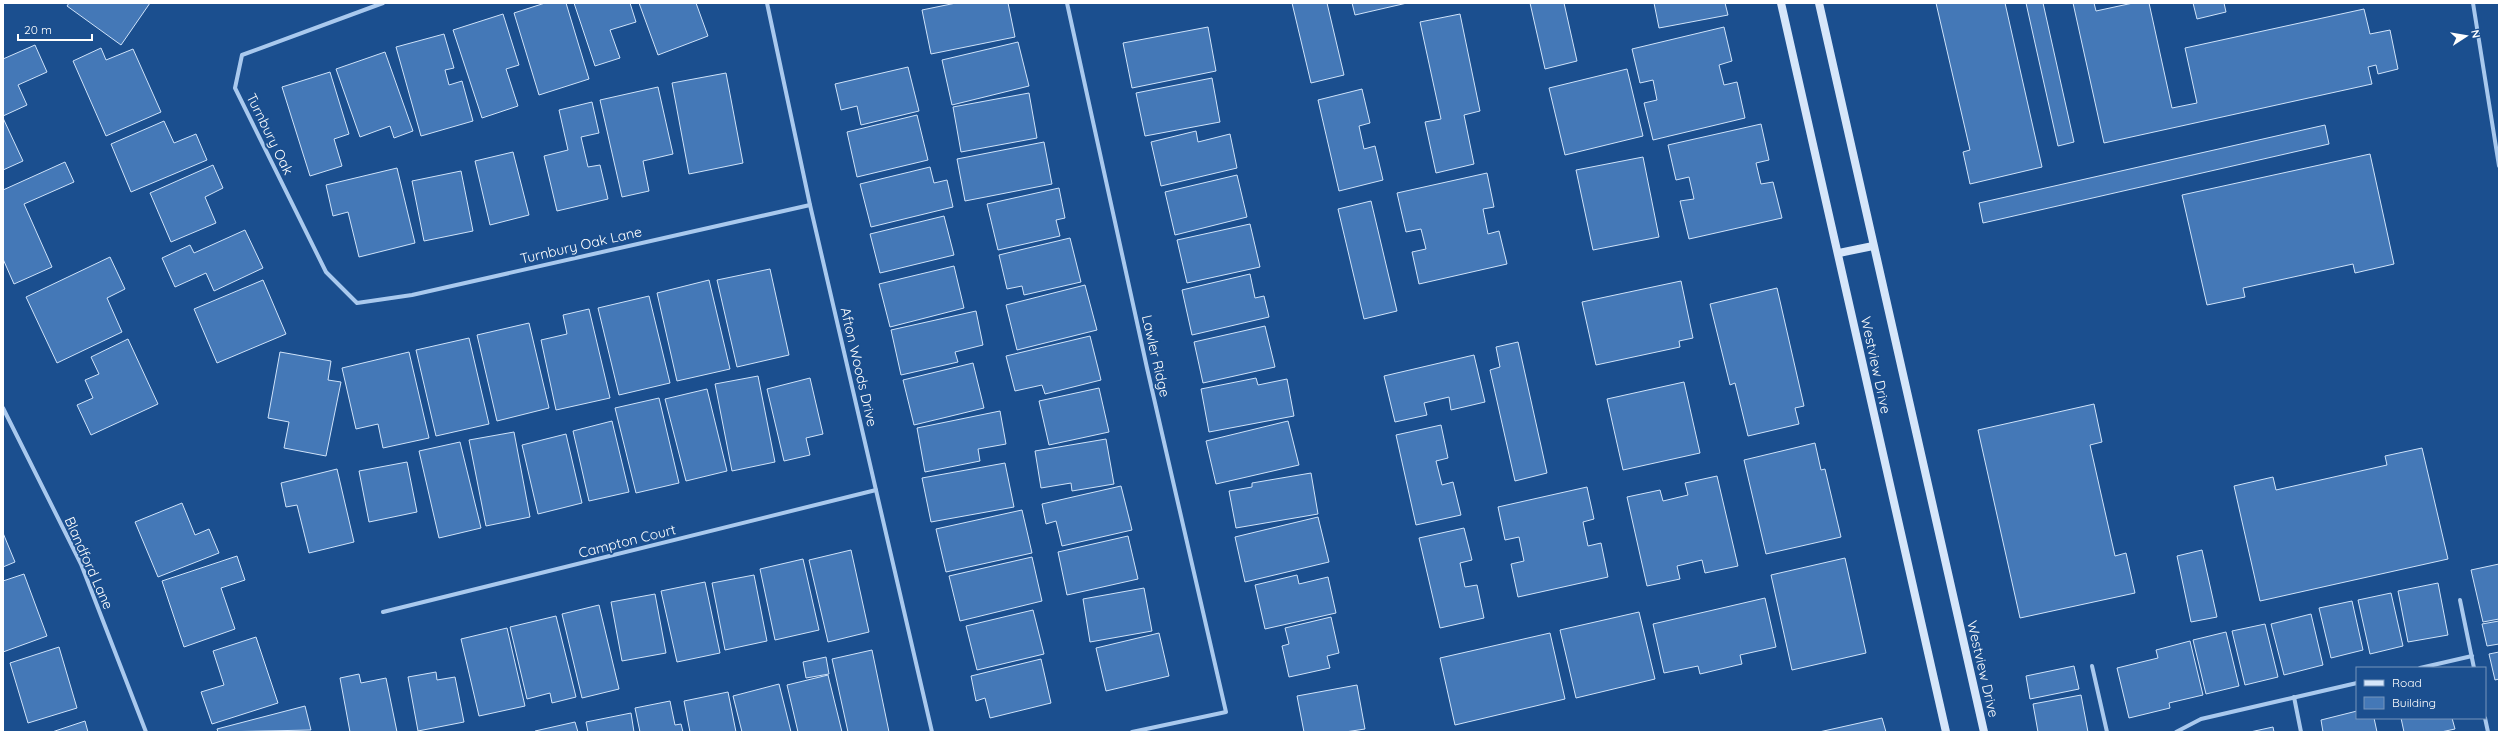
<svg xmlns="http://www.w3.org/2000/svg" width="2502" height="735" font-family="Quicksand,sans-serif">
  <rect width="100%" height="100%" fill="#1b4f8f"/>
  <g fill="#4478b7" stroke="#cfe3fa">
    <polygon points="69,3 150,3 121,45 67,6"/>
    <polygon points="545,3 566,3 589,79 539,95 514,13"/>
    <polygon points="574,3 630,3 636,22 610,30 620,58 595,66"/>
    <polygon points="639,3 696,3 708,36 658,55"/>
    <polygon points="956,3 1008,3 1015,37 931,54 922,10"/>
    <polygon points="1292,3 1327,3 1344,75 1311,83"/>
    <polygon points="1352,3 1407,3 1355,15"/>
    <polygon points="1530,3 1564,3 1577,61 1545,69"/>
    <polygon points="1654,3 1725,3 1728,15 1659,28"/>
    <polygon points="1936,3 2005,3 2042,167 1970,184 1963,152 1970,150"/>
    <polygon points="2026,3 2043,3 2074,142 2058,146"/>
    <polygon points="2073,3 2094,3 2096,11 2133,3 2149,3 2172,108 2197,103 2185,48 2364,9 2370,34 2390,30 2398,69 2378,74 2376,65 2368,67 2372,84 2104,143"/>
    <polygon points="2193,3 2224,3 2226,12 2197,19"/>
    <polygon points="503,14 519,65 506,69 518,106 482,118 453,30"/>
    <polygon points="1460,14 1480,111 1464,115 1474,164 1436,173 1425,122 1441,119 1420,22"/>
    <polygon points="1208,27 1216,71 1132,88 1123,43"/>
    <polygon points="1724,27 1732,61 1719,65 1724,85 1737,82 1745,118 1653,140 1644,103 1657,100 1653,80 1640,83 1632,49"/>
    <polygon points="444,34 454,68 445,70 449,85 462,81 473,121 421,136 396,47"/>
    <polygon points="1018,42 1029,86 952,105 942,60"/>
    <polygon points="35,45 47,72 18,85 27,105 3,116 3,59"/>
    <polygon points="101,48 106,60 133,49 161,112 106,136 73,61"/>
    <polygon points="385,52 413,131 394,138 390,126 360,137 336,69"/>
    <polygon points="908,67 919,111 861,125 857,106 841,110 835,84"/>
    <polygon points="1627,69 1643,136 1565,155 1549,88"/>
    <polygon points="330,72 349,134 334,139 342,166 310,176 282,87"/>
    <polygon points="726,73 743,163 689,174 672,83"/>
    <polygon points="1212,78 1220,122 1145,136 1136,93"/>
    <polygon points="658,87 673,154 643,161 649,191 622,197 600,100"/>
    <polygon points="1362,89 1370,123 1359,126 1364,149 1375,146 1383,180 1339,191 1318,100"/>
    <polygon points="1029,93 1037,138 961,152 953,107"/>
    <polygon points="592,102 599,133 581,137 588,167 600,165 608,199 557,211 544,156 568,150 559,110"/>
    <polygon points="917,115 928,160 857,177 847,132"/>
    <polygon points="3,118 23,161 3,170"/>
    <polygon points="164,121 174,143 196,134 207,160 131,192 111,144"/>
    <polygon points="1761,124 1769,160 1756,163 1761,184 1773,182 1782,218 1689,239 1680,201 1694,199 1689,177 1676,180 1668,145"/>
    <polygon points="2325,125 2329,144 1983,223 1979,203"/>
    <polygon points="1196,131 1198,142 1230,134 1237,168 1161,186 1151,142"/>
    <polygon points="1044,142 1052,184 965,201 957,159"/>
    <polygon points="513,152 529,215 490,225 475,161"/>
    <polygon points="2370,154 2394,264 2355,273 2353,264 2243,288 2245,297 2207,305 2182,195"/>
    <polygon points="1643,157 1659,237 1593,250 1576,170"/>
    <polygon points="65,162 74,182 24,204 52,267 14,284 3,259 3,190"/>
    <polygon points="213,165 223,188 205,197 216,223 171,242 150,193"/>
    <polygon points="930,167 934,183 947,180 953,207 871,227 860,184"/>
    <polygon points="397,168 415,243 359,257 348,212 333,216 326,185"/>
    <polygon points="461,171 473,231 424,241 412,181"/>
    <polygon points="1487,173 1494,207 1483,209 1488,234 1499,231 1507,264 1419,284 1412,252 1426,249 1421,229 1406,232 1397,193"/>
    <polygon points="1237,175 1247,217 1175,235 1165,192"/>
    <polygon points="1059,188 1065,218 1056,220 1060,236 998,250 987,204"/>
    <polygon points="1371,201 1397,311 1364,319 1338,209"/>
    <polygon points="944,216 954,255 880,273 870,234"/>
    <polygon points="1250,224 1260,267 1187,283 1177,240"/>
    <polygon points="245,230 263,268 214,291 206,273 175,287 162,258 190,245 194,253"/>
    <polygon points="1070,238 1081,282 1024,295 1022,286 1007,289 999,255"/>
    <polygon points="110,257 125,289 107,298 122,332 57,363 26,297"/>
    <polygon points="954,266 964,308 890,327 879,284"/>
    <polygon points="770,269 789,355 737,367 717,280"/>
    <polygon points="1250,274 1255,298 1264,296 1269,317 1192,335 1182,290"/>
    <polygon points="263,280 286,334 217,363 194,309"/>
    <polygon points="709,280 730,369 677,381 657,293"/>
    <polygon points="1681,281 1693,338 1679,341 1680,347 1596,365 1582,302"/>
    <polygon points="1085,285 1097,330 1017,350 1006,305"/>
    <polygon points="1777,288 1804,406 1795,408 1799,424 1748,436 1735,383 1730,385 1710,304"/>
    <polygon points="649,296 670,383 619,395 598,308"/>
    <polygon points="589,309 610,398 556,410 541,340 567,334 563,315"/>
    <polygon points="976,311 983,345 955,352 958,362 901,375 891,330"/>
    <polygon points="529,323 549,408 497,421 477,335"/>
    <polygon points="1265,326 1275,367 1203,383 1194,342"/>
    <polygon points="1090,336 1101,380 1045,394 1042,385 1015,391 1006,356"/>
    <polygon points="469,338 489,424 436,436 416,350"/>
    <polygon points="128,339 158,404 91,435 77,405 93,398 85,380 99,374 91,357"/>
    <polygon points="1518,342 1547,473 1515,481 1490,370 1500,367 1496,347"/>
    <polygon points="280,352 331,361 328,380 341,382 326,456 284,448 289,422 268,418"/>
    <polygon points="409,352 429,438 383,448 378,424 356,429 342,368"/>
    <polygon points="1474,355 1485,402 1451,410 1449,397 1424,403 1427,415 1395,422 1384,376"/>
    <polygon points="973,363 984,408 914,425 903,380"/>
    <polygon points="758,376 775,462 732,471 715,384"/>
    <polygon points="810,378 823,434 806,438 810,455 784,461 767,389"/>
    <polygon points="1256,378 1258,385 1287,379 1294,416 1209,432 1201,389"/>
    <polygon points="1684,382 1700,453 1623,470 1607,399"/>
    <polygon points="1099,388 1109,432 1049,445 1039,401"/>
    <polygon points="707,389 727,471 686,481 665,399"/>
    <polygon points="659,398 679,483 636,493 615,408"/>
    <polygon points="2094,404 2102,442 2090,445 2115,556 2126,553 2135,593 2020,618 1978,430"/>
    <polygon points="1000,411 1006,444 978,449 980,461 925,472 917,428"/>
    <polygon points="612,421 629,492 589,501 573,431"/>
    <polygon points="1288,421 1299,465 1216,484 1206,441"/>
    <polygon points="1441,425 1448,458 1436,461 1442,485 1453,482 1461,515 1416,525 1396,435"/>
    <polygon points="514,432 530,517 486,526 469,440"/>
    <polygon points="566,434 582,503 538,514 522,445"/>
    <polygon points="1106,439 1114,484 1072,491 1071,483 1041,488 1035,451"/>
    <polygon points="460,442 481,528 439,538 419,451"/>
    <polygon points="1815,443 1821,470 1825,469 1841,537 1766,554 1744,460"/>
    <polygon points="2422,448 2448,559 2260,601 2234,486 2273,477 2276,490 2387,465 2385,456"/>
    <polygon points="407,462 417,512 369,522 359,471"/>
    <polygon points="1005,463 1014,507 931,522 922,478"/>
    <polygon points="337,469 354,542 309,553 297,505 286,507 281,483"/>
    <polygon points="1311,473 1318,514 1236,528 1229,491 1252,487 1252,483"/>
    <polygon points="1717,476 1738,566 1705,573 1702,560 1677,566 1680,579 1647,586 1627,497 1660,490 1663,501 1688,495 1685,483"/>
    <polygon points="1121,486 1132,530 1062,546 1056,521 1046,524 1042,504"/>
    <polygon points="1587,487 1594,519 1583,522 1588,546 1601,543 1608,577 1518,597 1511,564 1524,561 1519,537 1505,540 1498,507"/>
    <polygon points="182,503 195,535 209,529 219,553 158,577 135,522"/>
    <polygon points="1022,510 1032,553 946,572 936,529"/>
    <polygon points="1318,517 1329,562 1245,582 1235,537"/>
    <polygon points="1464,528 1472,560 1460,563 1465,587 1477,585 1484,618 1440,628 1419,538"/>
    <polygon points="3,533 15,562 3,567"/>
    <polygon points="1128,536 1138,579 1067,595 1058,552"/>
    <polygon points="851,550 869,632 828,642 809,560"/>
    <polygon points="2202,550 2217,617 2191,622 2177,556"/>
    <polygon points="237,556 245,580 221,588 235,629 184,647 162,581"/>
    <polygon points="1032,557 1042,601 960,621 949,576"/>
    <polygon points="1845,558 1866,653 1792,670 1771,575"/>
    <polygon points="803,559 819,630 775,640 760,569"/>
    <polygon points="2499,564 2499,619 2483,622 2471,570"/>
    <polygon points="24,574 47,636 3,652 3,581"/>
    <polygon points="754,575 767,641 725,650 712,583"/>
    <polygon points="1297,575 1299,584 1328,577 1336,613 1265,629 1255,585"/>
    <polygon points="705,582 720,653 677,662 661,591"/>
    <polygon points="2438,583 2448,635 2408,642 2398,591"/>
    <polygon points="1144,588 1152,631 1090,642 1083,599"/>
    <polygon points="2391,593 2403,646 2370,654 2358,600"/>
    <polygon points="655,594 666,653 622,661 611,602"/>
    <polygon points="1765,598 1776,647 1740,655 1742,664 1700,674 1698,666 1664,673 1653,624"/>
    <polygon points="2352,601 2363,650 2331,658 2319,608"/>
    <polygon points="599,605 619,689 582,698 562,614"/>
    <polygon points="1033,610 1044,654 977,670 966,626"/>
    <polygon points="1639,612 1655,679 1576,698 1560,630"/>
    <polygon points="2311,614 2323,665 2284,675 2271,624"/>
    <polygon points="556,616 576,697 552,703 550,693 527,699 510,627"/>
    <polygon points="1331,617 1339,653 1327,656 1330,668 1289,677 1282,646 1289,644 1285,628"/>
    <polygon points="2499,621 2499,644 2487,646 2482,624"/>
    <polygon points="2265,624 2278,677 2245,685 2232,631"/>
    <polygon points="507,628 525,706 479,716 461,639"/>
    <polygon points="2226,632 2239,686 2206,694 2193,640"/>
    <polygon points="1159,633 1169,676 1106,691 1096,648"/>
    <polygon points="1550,633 1565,699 1455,725 1440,658"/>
    <polygon points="256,637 278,703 212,724 201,692 224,685 213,651"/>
    <polygon points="2190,641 2203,695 2169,703 2170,708 2129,718 2117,668 2158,658 2156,650"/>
    <polygon points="59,647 77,708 28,723 10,663"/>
    <polygon points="872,650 889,732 848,732 832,659"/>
    <polygon points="2499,652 2499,679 2495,680 2489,654"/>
    <polygon points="826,657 829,674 806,678 803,662"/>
    <polygon points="1041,659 1051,703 990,718 985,698 976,701 971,676"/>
    <polygon points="2074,666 2079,689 2030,699 2026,676"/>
    <polygon points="436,672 437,680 455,677 464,722 418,731 408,677"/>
    <polygon points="359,674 361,683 386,678 397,732 350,732 340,678"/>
    <polygon points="828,675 842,732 798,732 787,685"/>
    <polygon points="779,684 791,732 742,732 733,696"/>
    <polygon points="1357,685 1365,729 1345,732 1304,732 1297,696"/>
    <polygon points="728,692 736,732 690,732 684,701"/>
    <polygon points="2081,695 2088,732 2038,732 2033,704"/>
    <polygon points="670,701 675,725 681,724 683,732 640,732 635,708"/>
    <polygon points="305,706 311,730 218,732 217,729"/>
    <polygon points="2357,711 2357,718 2374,718 2377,732 2323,732 2321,720"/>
    <polygon points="631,713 634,732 588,732 586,722"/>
    <polygon points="1882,718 1886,732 1819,732"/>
    <polygon points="2401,718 2452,718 2455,729 2441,732 2404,732"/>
    <polygon points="85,721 88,732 52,732"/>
    <polygon points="575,722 578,732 535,732 535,731"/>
    <polygon points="2273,727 2274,732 2250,732"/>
  </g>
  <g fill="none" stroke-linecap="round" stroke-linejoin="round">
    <g stroke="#a9c9ee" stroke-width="4">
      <polyline points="383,3 242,55 235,88 326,272 357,303 412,295 810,205"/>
      <polyline points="767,3 810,205 932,732"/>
      <polyline points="1067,3 1147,368 1226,712 1132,732"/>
      <polyline points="2473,3 2499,166"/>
      <polyline points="3,408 81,564 146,732"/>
      <polyline points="2460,600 2474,668"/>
      <polyline points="383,612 876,490"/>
      <polyline points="2092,666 2107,732"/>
      <polyline points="2420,668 2472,656"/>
      <polyline points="2294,697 2301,732"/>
      <polyline points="2485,718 2488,732"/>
      <polyline points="2176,732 2201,719 2357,683"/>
    </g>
    <g stroke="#d6e6fa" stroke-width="8">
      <polyline points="1781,3 1946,732"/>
      <polyline points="1819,3 1984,732"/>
      <polyline points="1839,253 1873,246"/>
    </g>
  </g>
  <g text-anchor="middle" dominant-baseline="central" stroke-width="4" stroke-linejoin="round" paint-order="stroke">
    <g font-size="14" fill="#fff" stroke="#1b4f8f">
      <text transform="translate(270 134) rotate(64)">Turnbury Oak</text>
      <text transform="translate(581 245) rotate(-13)">Turnbury Oak Lane</text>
      <text transform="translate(1156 356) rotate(77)">Lawler Ridge</text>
      <text transform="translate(1876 365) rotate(78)">Westview Drive</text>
      <text transform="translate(859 367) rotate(77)">Afton Woods Drive</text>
      <text transform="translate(627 541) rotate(-14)">Campton Court</text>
      <text transform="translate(89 563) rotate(66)">Blandford Lane</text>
      <text transform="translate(1983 669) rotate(77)">Westview Drive</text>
    </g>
  </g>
  <rect width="2502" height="735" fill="none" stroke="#ffffff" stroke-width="8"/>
  <rect x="2356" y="667" width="130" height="52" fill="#1b4f8f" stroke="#7695bc"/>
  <rect x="2364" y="680" width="20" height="6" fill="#d6e6fa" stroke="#7695bc"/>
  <text x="2392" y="687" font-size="12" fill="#ffffff">Road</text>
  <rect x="2364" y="697" width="20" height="12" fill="#4478b7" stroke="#7695bc"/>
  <text x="2392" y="707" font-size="12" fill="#ffffff">Building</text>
  <g transform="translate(2466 36) rotate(78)" stroke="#1b4f8f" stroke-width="3" paint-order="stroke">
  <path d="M0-3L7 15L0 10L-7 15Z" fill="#ffffff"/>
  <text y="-6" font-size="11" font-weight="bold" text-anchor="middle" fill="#ffffff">N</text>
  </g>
  <path d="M18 34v6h74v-6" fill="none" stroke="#ffffff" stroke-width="2"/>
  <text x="24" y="34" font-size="12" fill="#ffffff" stroke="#1b4f8f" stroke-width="3" paint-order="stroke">20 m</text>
</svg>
